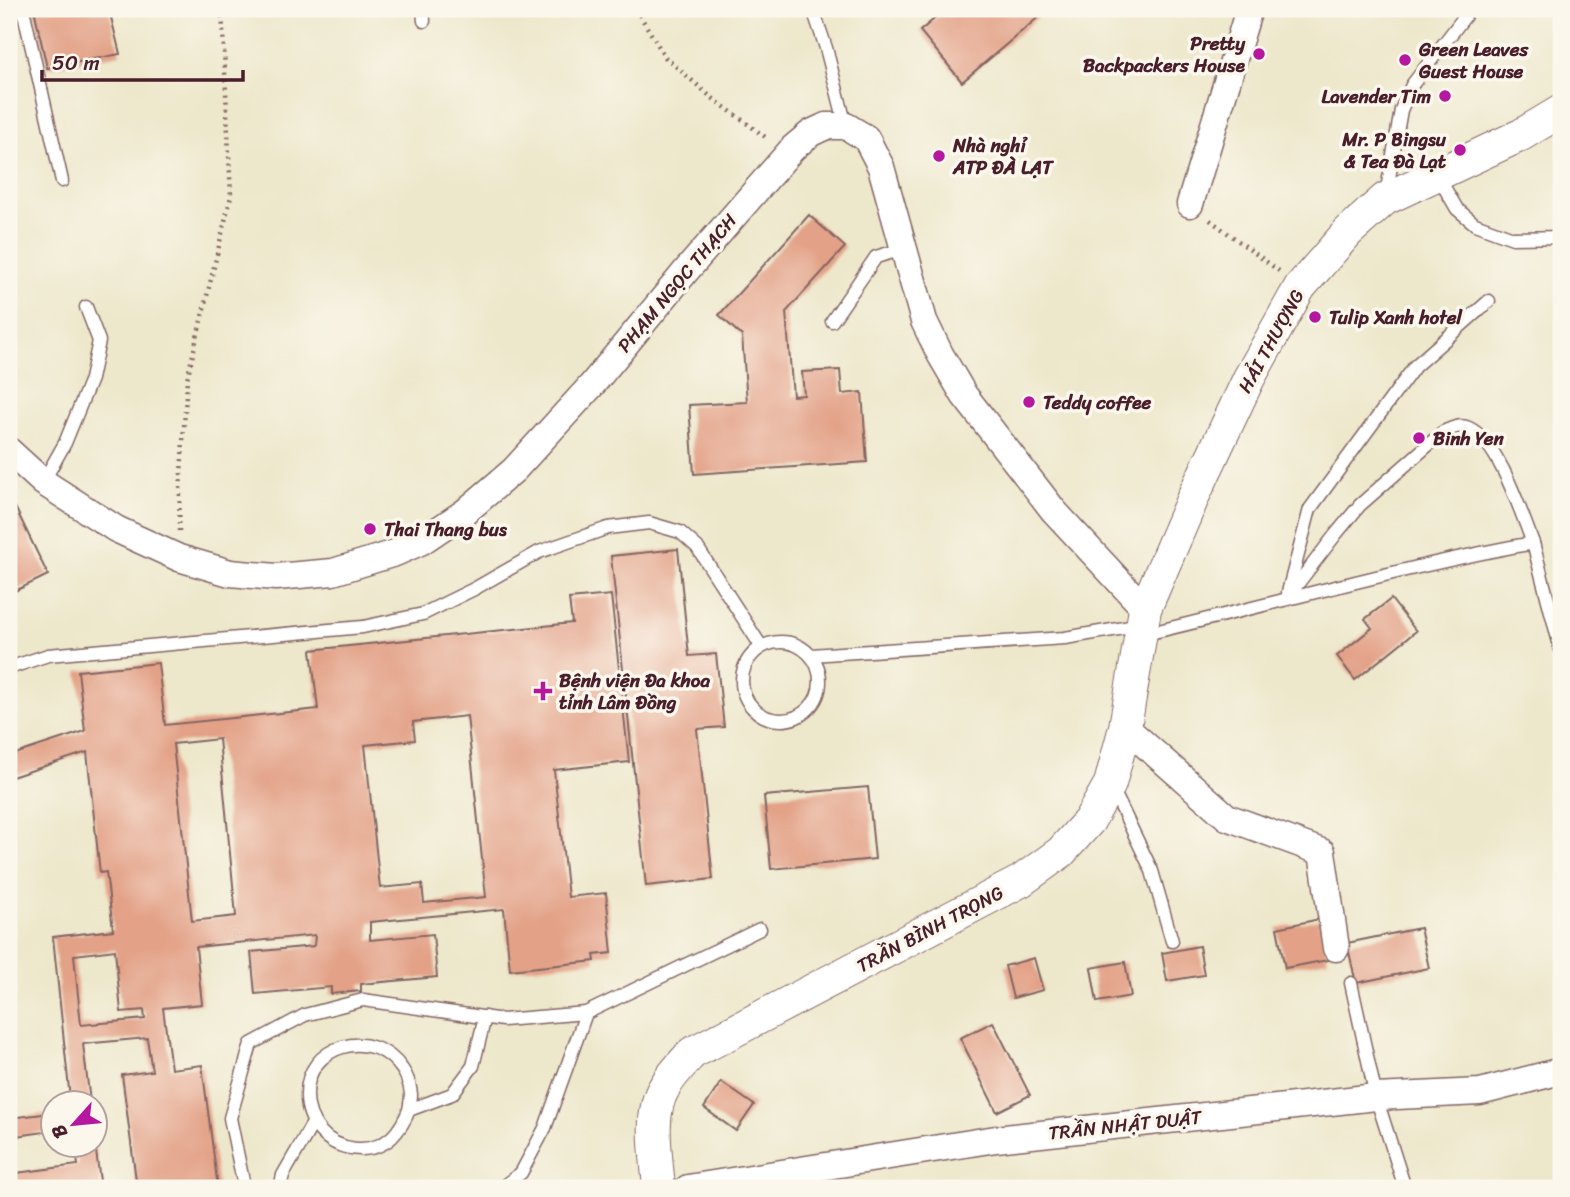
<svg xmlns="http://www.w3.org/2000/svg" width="1570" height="1197" font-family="Sriracha,sans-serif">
  <rect width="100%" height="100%" fill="#fbf7ec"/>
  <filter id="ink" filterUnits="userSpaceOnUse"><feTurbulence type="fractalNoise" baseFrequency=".0143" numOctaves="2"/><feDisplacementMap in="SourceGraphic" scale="14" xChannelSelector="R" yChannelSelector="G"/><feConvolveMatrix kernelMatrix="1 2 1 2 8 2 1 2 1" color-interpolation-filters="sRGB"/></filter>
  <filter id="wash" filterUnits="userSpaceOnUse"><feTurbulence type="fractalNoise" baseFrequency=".00686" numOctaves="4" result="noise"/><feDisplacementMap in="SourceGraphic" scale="28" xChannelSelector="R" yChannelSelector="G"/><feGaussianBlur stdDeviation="1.57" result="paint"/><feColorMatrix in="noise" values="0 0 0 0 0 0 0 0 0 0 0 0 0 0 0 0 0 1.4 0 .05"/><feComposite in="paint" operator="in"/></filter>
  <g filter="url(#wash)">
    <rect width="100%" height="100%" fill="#ede7cb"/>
    <g id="blocks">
      <g fill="#e3a187" fill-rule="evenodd">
        <polygon points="34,9 109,9 120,54 47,68"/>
        <polygon points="946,9 1048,9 962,82 920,31"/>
        <polygon points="809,215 845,247 786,312 793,396 804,395 802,372 840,370 842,394 862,392 867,462 694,474 689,405 747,402 742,336 719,315"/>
        <polygon points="15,507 48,575 9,594 9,510"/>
        <polygon points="678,549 689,656 716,654 724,727 697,729 713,879 646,886 611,556"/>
        <path d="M 611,595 L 629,762 L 554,770 L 568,897 L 606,893 L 612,953 L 594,955 L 595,961 L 510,970 L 504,909 L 370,922 L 370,940 L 433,934 L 437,977 L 361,984 L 361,991 L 331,994 L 331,987 L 255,994 L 251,952 L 314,946 L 315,935 L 196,947 L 202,1004 L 163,1008 L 171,1069 L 202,1065 L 218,1188 L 137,1188 L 122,1075 L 152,1071 L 147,1038 L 83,1044 L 90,1102 L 67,1102 L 70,1099 L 53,937 L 113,930 L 106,872 L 100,873 L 87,752 L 9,778 L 9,756 L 85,731 L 78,671 L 158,663 L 165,725 L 318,709 L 311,650 L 572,623 L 569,599 ZM 467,716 L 486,897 L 424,903 L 422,884 L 380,888 L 365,745 L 415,740 L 413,722 ZM 219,739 L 236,916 L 192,921 L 173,744 ZM 115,950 L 121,1012 L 144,1010 L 145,1019 L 81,1025 L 74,955 Z"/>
        <polygon points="1391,599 1416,631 1355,680 1337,656 1372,628 1365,619"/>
        <polygon points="868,787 875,859 771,869 764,796"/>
        <polygon points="1320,919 1328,960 1285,968 1277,928"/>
        <polygon points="1420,928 1429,968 1356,983 1347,943"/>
        <polygon points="1199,946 1204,975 1167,981 1162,953"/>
        <polygon points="1034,958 1043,990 1013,998 1005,966"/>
        <polygon points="1125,962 1131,996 1097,1002 1091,968"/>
        <polygon points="993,1022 1030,1095 997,1112 960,1038"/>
        <polygon points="721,1082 754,1105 736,1131 704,1108"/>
        <polygon points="52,1113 52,1131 9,1137 9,1118"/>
        <polygon points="75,1144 95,1144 101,1188 9,1188 9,1174 78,1165"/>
      </g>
    </g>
  </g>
  <g filter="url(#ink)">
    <use href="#blocks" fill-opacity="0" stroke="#836563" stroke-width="2"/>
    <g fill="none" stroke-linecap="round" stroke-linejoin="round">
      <defs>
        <g id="service">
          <polyline points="23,9 62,181"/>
          <polyline points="423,9 424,21"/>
          <polyline points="813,9 826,48 846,126"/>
          <polyline points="1437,175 1457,209 1475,224 1513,238 1561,237"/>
          <polyline points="1386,195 1401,110 1412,85 1465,16"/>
          <polyline points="832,321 876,257 903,249"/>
          <polyline points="43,482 65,443 91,379 99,341 86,307"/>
          <polyline points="1288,592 1310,509 1415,366 1489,301"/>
          <path d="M 1286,599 L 1336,534 L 1360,505 L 1443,432 C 1452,428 1460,424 1469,428 C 1499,442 1521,513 1533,543"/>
          <path d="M 1141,635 C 1271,605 1401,567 1533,543 L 1561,650"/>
          <circle cx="781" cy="681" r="39"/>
          <polyline points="811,655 1065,638 1142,625"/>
          <polyline points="9,668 48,655 363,627 423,614 474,589 539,552 608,528 649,523 680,532 697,547 761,646"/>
          <polyline points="1112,788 1152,871 1172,941"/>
          <polyline points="1351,983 1376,1097 1405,1188"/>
          <path d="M 409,1110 C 410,1105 411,1099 411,1094 C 410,1085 407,1076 402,1069 C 373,1026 305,1044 307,1096 C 307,1110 311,1120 320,1131 C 337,1151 371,1156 392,1137 C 400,1129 405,1120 409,1110 L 452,1094 L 473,1066 L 485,1017"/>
          <polyline points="246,1188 244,1186 230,1118 251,1044 305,1015 363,1000 503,1020 586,1013 760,929"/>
          <polyline points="280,1188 283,1175 313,1123"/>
          <polyline points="501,1188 521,1173 545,1128 586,1013"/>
        </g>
        <g id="minor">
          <polyline points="1190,204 1249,9"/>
          <polyline points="9,451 43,482 116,529 179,558 230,573 276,577 333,572 395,553 422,541 465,512 514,470 591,386 686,271 793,148 811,133 826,126 846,126 866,138 881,167 924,321 940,354 964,395 1054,511 1145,609"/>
          <polyline points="1125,727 1227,817 1322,852 1336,948"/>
          <polyline points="688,1188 996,1139 1376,1097 1480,1092 1561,1071"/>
        </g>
        <path id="tertiary" d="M 659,1188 C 657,1159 648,1114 664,1088 C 671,1075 682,1064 692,1053 L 1021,881 L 1061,852 L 1089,821 L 1110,784 L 1125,727 L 1145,609 L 1195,493 L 1249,378 L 1300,287 L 1348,232 L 1385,199 L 1521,135 L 1561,111"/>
      </defs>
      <use href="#service" stroke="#836563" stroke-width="15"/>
      <use href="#minor" stroke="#836563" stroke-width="29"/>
      <use href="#tertiary" stroke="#836563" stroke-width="34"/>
      <g stroke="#836563" stroke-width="4.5" stroke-dasharray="2 5" stroke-linecap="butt">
        <polyline points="636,9 665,57 711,97 768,139"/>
        <polyline points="1210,220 1279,271"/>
        <polyline points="179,531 180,490 187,379 231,196 222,9"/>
      </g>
      <use href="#service" stroke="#fff" stroke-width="12"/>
      <use href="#minor" stroke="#fff" stroke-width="26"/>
      <use href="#tertiary" stroke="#fff" stroke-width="32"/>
    </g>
  </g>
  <g fill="#b5179e" stroke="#fbf7ec" stroke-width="2.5">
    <circle cx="1259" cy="54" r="7"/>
    <circle cx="1405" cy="60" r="7"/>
    <circle cx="1445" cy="96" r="7"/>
    <circle cx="1460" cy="150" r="7"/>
    <circle cx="939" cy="156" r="7"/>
    <circle cx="1315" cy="317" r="7"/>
    <circle cx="1029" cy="402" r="7"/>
    <circle cx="1419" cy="438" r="7"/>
    <circle cx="370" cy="529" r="7"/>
    <path d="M539.5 680.5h7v7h7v7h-7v7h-7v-7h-7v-7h7z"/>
  </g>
  <g text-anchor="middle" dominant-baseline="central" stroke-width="7" stroke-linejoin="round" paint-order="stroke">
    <g font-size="19" font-weight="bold" fill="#4a1f2b" stroke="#fbf7ec" text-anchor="start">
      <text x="1245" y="43" text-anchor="end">Pretty<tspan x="1245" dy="22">Backpackers House</tspan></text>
      <text x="1419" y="49">Green Leaves<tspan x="1419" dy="22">Guest House</tspan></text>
      <text x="1431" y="96" text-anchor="end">Lavender Tim</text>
      <text x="1446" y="139" text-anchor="end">Mr. P Bingsu<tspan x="1446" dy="22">&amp; Tea Đà Lạt</tspan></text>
      <text x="953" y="145">Nhà nghỉ<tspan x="953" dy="22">ATP ĐÀ LẠT</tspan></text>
      <text x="1329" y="317">Tulip Xanh hotel</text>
      <text x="1043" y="402">Teddy coffee</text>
      <text x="1433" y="438">Binh Yen</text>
      <text x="384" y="529">Thai Thang bus</text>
      <text x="559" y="680">Bệnh viện Đa khoa<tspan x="559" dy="22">tỉnh Lâm Đồng</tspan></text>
    </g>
    <g font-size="19" fill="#4a1f2b" stroke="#fbf7ec">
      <text transform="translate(677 283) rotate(-50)">PHẠM NGỌC THẠCH</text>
      <text transform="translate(1271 341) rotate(-61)">HẢI THƯỢNG</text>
      <text transform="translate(930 929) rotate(-28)">TRẦN BÌNH TRỌNG</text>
      <text transform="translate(1125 1125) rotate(-6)">TRẦN NHẬT DUẬT</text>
    </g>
  </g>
  <rect width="1570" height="1197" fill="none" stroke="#fbf7ec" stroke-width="35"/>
  <g transform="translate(74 1124) rotate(243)"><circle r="33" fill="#fbf7ec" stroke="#b4a19f" stroke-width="2"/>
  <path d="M0-5L12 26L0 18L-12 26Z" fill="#b5179e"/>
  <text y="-10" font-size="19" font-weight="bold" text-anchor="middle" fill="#4a1f2b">B</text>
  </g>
  <path d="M42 70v10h201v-10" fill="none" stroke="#4a1f2b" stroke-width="3.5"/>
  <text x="52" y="70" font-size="21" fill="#4a1f2b" stroke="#fbf7ec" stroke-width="5" paint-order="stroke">50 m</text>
</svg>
